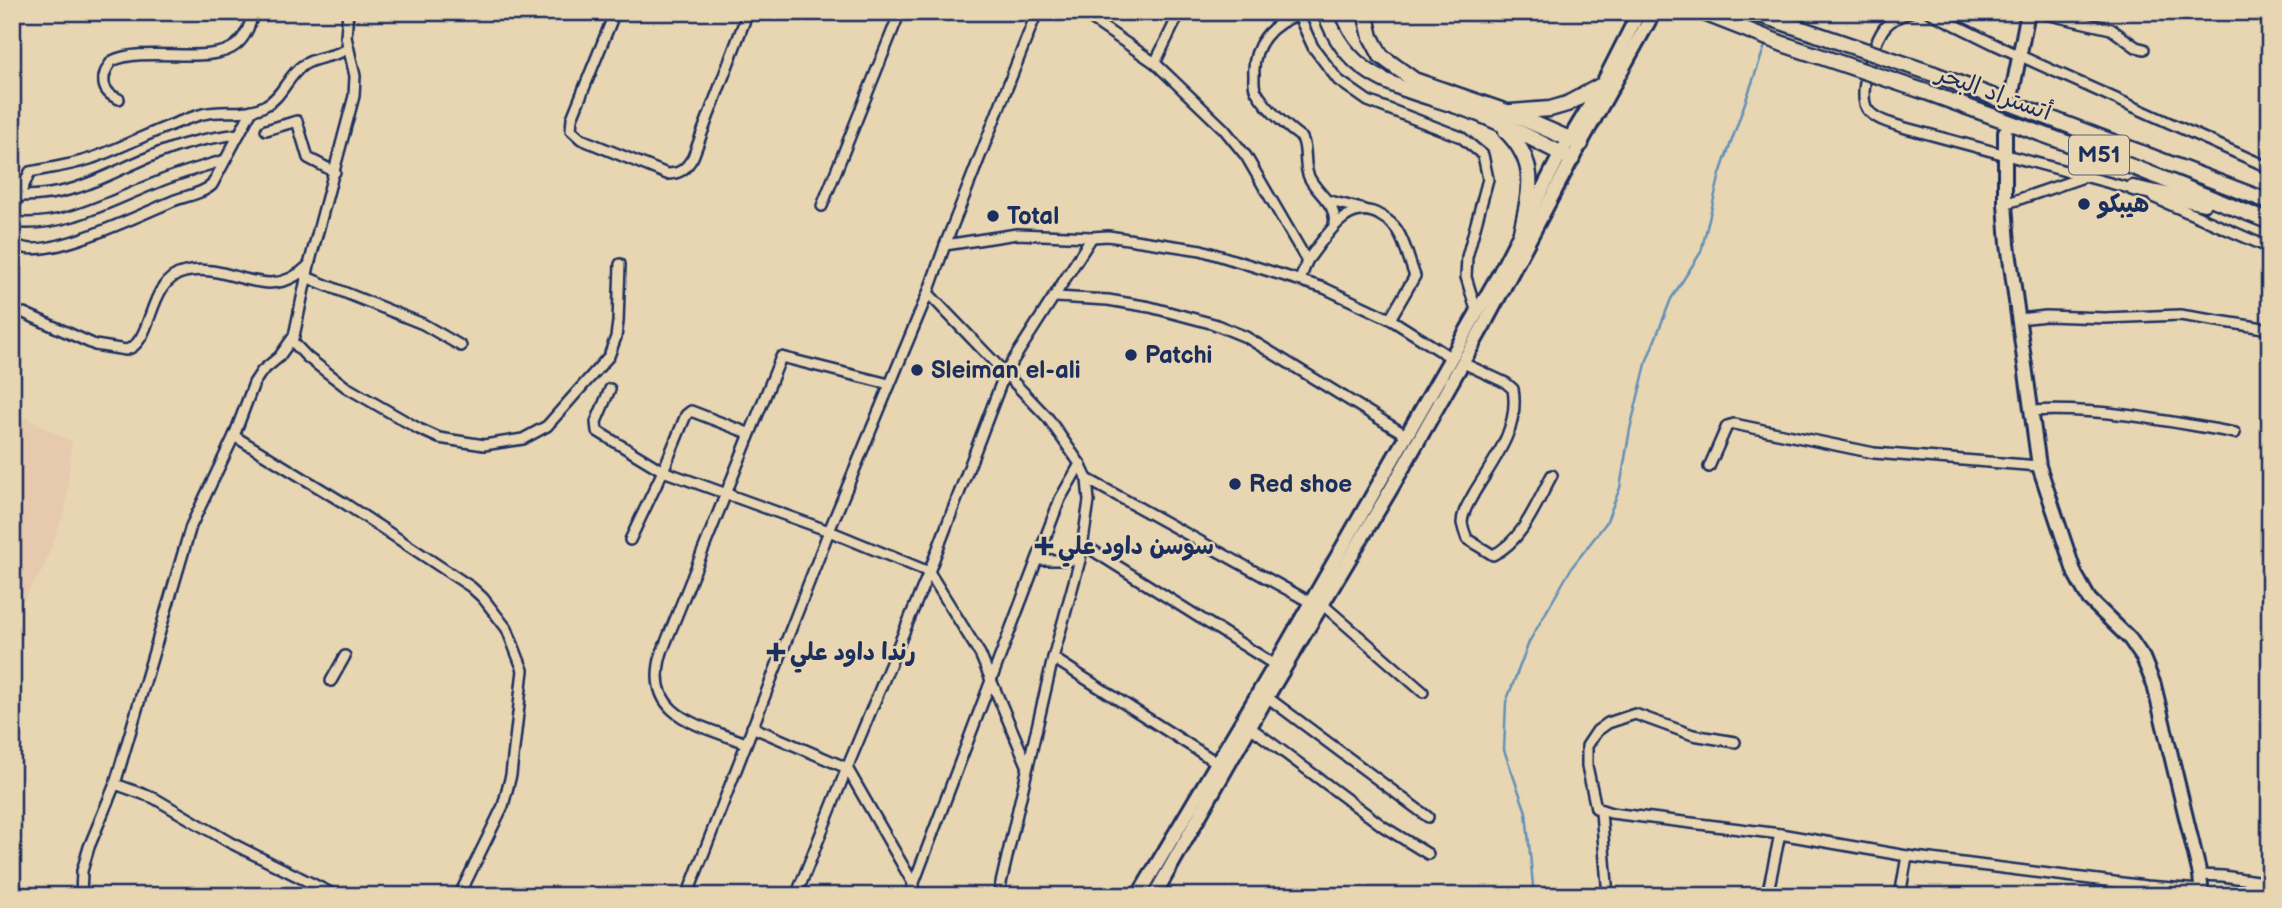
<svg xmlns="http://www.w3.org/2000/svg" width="2282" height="908" font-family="'Balsamiq Sans','Playpen Sans Arabic',sans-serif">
  <rect width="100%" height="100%" fill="#e8d6b3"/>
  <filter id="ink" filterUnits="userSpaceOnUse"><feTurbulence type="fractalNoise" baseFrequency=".0143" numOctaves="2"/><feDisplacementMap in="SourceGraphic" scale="14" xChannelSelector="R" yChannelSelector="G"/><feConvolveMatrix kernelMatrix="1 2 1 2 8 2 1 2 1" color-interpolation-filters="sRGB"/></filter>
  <g filter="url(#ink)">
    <polygon fill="#e7caad" points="12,411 72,441 66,509 42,571 12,617"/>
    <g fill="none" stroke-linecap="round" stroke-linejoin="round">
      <polyline stroke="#6291b7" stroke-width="2.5" points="1534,896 1526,812 1504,750 1506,702 1529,642 1572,567 1606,523 1620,488 1630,429 1647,360 1671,299 1701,252 1720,174 1766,43"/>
      <defs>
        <g id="minor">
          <path d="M 615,12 L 572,118 L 571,130 L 581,139 L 667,174 C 680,174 686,169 693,157 L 748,12"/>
          <polyline points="1081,12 1155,63 1224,129 1246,156 1307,261 1300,280"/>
          <polyline points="1297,12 1313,47 1338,80 1368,101 1461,137 1483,155 1488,179 1467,257 1466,277 1477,313"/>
          <path d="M 1910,12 C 1902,15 1892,19 1886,26 C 1874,39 1856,96 1868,110 C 1876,120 1890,123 1902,127 L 2136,190"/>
          <polyline points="1929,12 1996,45 2270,168"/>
          <polyline points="2037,12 2111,29 2136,47 2144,49"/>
          <path d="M 1299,15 C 1271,23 1252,46 1254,75 C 1254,81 1253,86 1256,91 C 1266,108 1286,126 1302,138 C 1308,150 1303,164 1309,177 C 1317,194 1338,204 1334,225"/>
          <polyline points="1155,63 1180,12"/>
          <path d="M 119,99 C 100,92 100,76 112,61 C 145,45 211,66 236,45 C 246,37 250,24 254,12"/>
          <polyline points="266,130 297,121 308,158 335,172"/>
          <path d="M 19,196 C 83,197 114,168 170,149 C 192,141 215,137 239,134"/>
          <polyline points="2153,197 2270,248"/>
          <polyline points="1326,200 1362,209"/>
          <polyline points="2005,204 2081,178"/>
          <polyline points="822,206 900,12"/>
          <path d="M 12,211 L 30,172 C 53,167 76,165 98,156 C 133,143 166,124 203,114 C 224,109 247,116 266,105 C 282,97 288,76 302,66 C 315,56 333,58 347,49"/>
          <path d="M 12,222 C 64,229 112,200 158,182 C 180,173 202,167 225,160"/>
          <path d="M 12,238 C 14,241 16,244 19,246 C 46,261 144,213 173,201 C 185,196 202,194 212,185 L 252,110"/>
          <polyline points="945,245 1017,234 1092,237 1108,236 1201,250 1324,288 1390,319 1450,357"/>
          <path d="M 1307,261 C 1324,239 1349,195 1381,216 C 1388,220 1393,224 1397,230 C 1406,244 1409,261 1415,276 L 1390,319"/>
          <polyline points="306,277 423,324 461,346"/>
          <polyline points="928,293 1048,418 1080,464 1087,479 1089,501 1080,560 1053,658 998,896"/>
          <polyline points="1056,297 1108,300 1150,307 1214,324 1246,337 1406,435"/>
          <path d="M 24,313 L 95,345 L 126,350 C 155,342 146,280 185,272 C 230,261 267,306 308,266"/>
          <polyline points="2019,319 2046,316 2105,318 2180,315 2270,329"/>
          <polyline points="292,341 307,357 346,387 419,429 439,438 484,445 523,439 547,426 609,356 616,337 618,322 620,264"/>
          <path d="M 1463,363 L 1506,383 L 1513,389 C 1520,429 1493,461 1474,493 C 1469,503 1462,512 1462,523 C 1463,528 1465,534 1467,539 L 1493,555 C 1523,541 1537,502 1552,475"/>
          <polyline points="610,389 596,422 597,431 663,471 630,540"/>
          <path d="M 2031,411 C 2099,407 2168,421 2235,433"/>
          <polyline points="748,433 691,411 686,415 663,471 829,531 929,572 980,654 1027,765"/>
          <polyline points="234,436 344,503 471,587 483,598 507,629 523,670 511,775 503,806 459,896"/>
          <polyline points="1709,467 1727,426 1734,424 1874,453 2039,466"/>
          <polyline points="1087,479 1310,602"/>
          <polyline points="1084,545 1275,665"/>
          <polyline points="1037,560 1080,560"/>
          <polyline points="1322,604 1423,692"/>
          <polyline points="1053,658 1216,762"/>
          <polyline points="331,681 345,656"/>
          <polyline points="1267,697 1428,817"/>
          <polyline points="752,727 847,768 914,885"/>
          <polyline points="1250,727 1384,827 1428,854"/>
          <polyline points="1735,742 1693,735 1635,714 1608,723 1597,731 1587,746 1587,766 1596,808 1611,813 1780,834 1907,856 2146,886 2201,890"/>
          <path d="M 746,743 C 700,725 642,717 662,652 L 781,357 L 889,384"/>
          <polyline points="115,784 154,798 229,842 337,896"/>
          <polyline points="1601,812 1608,896"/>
          <polyline points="2200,875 2223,876 2270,883"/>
          <polyline points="81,896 82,871 89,847 115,784 191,526 234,436 254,383 262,371 279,357 294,336 309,265 354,96 355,76 346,37 348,12"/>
          <polyline points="687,896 829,531 928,293 945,245 1037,12"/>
          <polyline points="796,896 847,768 929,572 1005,373 1092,237"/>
          <polyline points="909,896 1060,499 1080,464"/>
          <polyline points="1767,896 1780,834"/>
          <polyline points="1900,896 1907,856"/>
        </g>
        <g id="major">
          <polyline points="2012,93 2028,12"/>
          <polyline points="2005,132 2005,204 2008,244 2039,466 2075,574 2089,599 2130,639 2143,658 2154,685 2200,875 2202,896"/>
          <polyline points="1138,896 1275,665 1499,274 1561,153 1602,85 1639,12"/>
          <polyline points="1154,896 1267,697 1391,489 1484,325 1572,159 1654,12"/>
        </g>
        <g id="highway">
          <path d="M 1325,12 C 1351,89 1415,88 1479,114 C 1511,127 1542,144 1572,159"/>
          <polyline points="1365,12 1371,37 1381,56 1414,80 1510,113 1581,144"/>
          <polyline points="1934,74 2270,202"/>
          <polyline points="1926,92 2141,170 2270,222"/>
          <polyline points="1511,112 1550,109 1567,104 1602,85"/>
          <path d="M 1506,131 C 1539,164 1530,191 1521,232"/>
          <polyline points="2133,188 2204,203"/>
        </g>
      </defs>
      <use href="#minor" stroke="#1b2f5e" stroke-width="14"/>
      <use href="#major" stroke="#1b2f5e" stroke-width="18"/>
      <use href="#highway" stroke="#1b2f5e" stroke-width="19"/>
      <use href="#minor" stroke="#e8d6b3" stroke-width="9"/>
      <use href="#major" stroke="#e8d6b3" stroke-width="12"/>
      <use href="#highway" stroke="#e8d6b3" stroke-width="14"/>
      <defs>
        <g id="highway-bridge">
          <polyline points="1701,12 1783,44 1926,92"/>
          <polyline points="1752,12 1934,74"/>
        </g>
      </defs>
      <use href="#highway-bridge" stroke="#1b2f5e" stroke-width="19" stroke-linecap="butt"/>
      <use href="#highway-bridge" stroke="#e8d6b3" stroke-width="14"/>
    </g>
  </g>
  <g fill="#1b2f5e" stroke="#e8d6b3" stroke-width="2.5">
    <circle cx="2084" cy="204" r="7"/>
    <circle cx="993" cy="216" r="7"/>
    <circle cx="1131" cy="355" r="7"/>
    <circle cx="917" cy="370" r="7"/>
    <circle cx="1235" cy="484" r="7"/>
    <path d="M1040.5 535.5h7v7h7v7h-7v7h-7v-7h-7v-7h7z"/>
    <path d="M772.5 641.5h7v7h7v7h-7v7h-7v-7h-7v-7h7z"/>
  </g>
  <g text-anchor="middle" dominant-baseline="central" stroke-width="5" stroke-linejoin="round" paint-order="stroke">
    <rect fill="#e8d6b3" stroke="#586178" stroke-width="2" x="2069" y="135.5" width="60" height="39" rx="5"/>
    <g font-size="23" font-weight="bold" fill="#1b2f5e">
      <text x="2099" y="155">M51</text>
    </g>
    <g font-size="24" fill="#1b2f5e" stroke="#e8d6b3">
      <text transform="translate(1994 93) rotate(20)">أتستراد البحر</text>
    </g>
    <g font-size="24" font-weight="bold" fill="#1b2f5e" stroke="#e8d6b3" text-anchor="start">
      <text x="2098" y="204">هيبكو</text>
      <text x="1007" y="216">Total</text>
      <text x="1145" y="355">Patchi</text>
      <text x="931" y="370">Sleiman el-ali</text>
      <text x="1249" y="484">Red shoe</text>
      <text x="1058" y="546">سوسن داود علي</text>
      <text x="790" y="652">رندا داود علي</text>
    </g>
  </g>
  <rect width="2282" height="908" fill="none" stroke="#e8d6b3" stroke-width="42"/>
  <rect x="21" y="21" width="2240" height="866" fill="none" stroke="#1b2f5e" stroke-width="2.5" filter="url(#ink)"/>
</svg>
